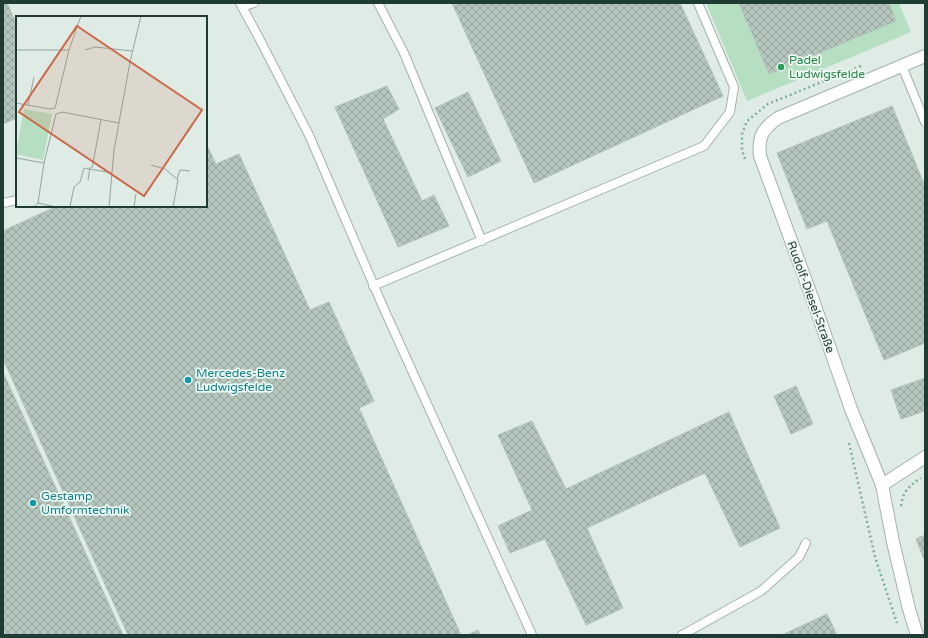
<svg xmlns="http://www.w3.org/2000/svg" width="928" height="638" font-family="'Varela Round',sans-serif">
  <defs>
    <pattern id="building-cross-hatch" width="8" height="8" patternUnits="userSpaceOnUse"><rect width="8" height="8" fill="#b4c6be"/><path d="M0 0l8 8M0 8l8-8" fill="none" stroke="#92a29b"/></pattern>
  </defs>
  <rect width="100%" height="100%" fill="#dfebe5"/>
  <polygon fill="#b6dec0" points="706,3 899,3 911,32 747,101"/>
  <g fill="url(#building-cross-hatch)" stroke="#b1c5bc">
    <polygon points="3,3 7,3 17,25 17,118 3,124"/>
    <polygon points="452,3 680,3 723,96 534,183"/>
    <polygon points="739,3 889,3 896,21 769,74"/>
    <polygon points="387,86 399,109 383,119 422,201 434,195 449,226 398,247 335,107"/>
    <polygon points="468,92 501,161 468,177 435,108"/>
    <polygon points="892,106 925,186 925,343 884,360 827,221 807,229 777,153"/>
    <polygon points="206,143 216,164 239,154 310,310 329,302 374,401 359,408 461,635 128,635 3,359 3,231 57,206 206,206"/>
    <polygon points="3,372 123,635 3,635"/>
    <polygon points="925,378 925,411 901,419 891,390"/>
    <polygon points="796,386 813,424 791,434 774,396"/>
    <polygon points="729,412 780,528 740,547 705,473 587,528 623,608 586,625 545,539 510,553 498,526 532,510 498,435 532,421 566,489"/>
    <polygon points="925,535 925,559 924,559 916,539"/>
    <polygon points="827,614 837,635 782,635"/>
    <polygon points="478,630 480,635 467,635"/>
  </g>
  <g fill="none" stroke-linecap="round" stroke-linejoin="round">
    <defs>
      <g id="lane">
        <polyline points="240,3 258,36 309,135 384,309 532,635"/>
        <polyline points="378,3 404,53 482,241"/>
        <polyline points="242,7 254,3"/>
        <polyline points="902,66 925,122"/>
        <polyline points="3,203 17,200"/>
        <polyline points="373,286 704,146 730,112 734,87 698,3"/>
        <polyline points="682,635 761,591 799,557 806,543"/>
      </g>
      <g id="street">
        <polyline points="882,485 925,457"/>
        <path d="M 917,635 L 909,609 L 893,542 L 882,485 L 851,409 L 814,303 L 760,156 C 758,137 762,129 778,118 L 925,56"/>
      </g>
    </defs>
    <use href="#lane" stroke="#a2b3ac" stroke-width="10"/>
    <use href="#street" stroke="#a2b3ac" stroke-width="14"/>
    <g stroke="#7db19f" stroke-width="2.5" stroke-dasharray="2 3" stroke-linecap="butt">
      <polyline points="745,159 742,151 742,134 747,121 768,104 861,66"/>
      <polyline points="849,443 875,557 897,623"/>
      <path d="M 901,506 C 903,491 909,486 921,478"/>
    </g>
    <use href="#lane" stroke="#fff" stroke-width="8"/>
    <use href="#street" stroke="#fff" stroke-width="12"/>
  </g>
  <circle fill="#2e9e5b" stroke="#eff8f3" stroke-width="1.5" cx="781" cy="67" r="4"/>
  <g fill="#0f9aa8" stroke="#eff8f3" stroke-width="1.5">
    <circle cx="188" cy="380" r="4"/>
    <circle cx="33" cy="503" r="4"/>
  </g>
  <g text-anchor="middle" dominant-baseline="central" stroke-width="3.5" stroke-linejoin="round" paint-order="stroke">
    <g font-size="12" fill="#27864d" stroke="#eff8f3" text-anchor="start">
      <text x="789" y="60">Padel<tspan x="789" dy="14">Ludwigsfelde</tspan></text>
    </g>
    <g font-size="12" fill="#1f3c34" stroke="#eff8f3">
      <text transform="translate(811 297) rotate(70)">Rudolf-Diesel-Straße</text>
    </g>
    <g font-size="12" fill="#0d838f" stroke="#eff8f3" text-anchor="start">
      <text x="196" y="373">Mercedes-Benz<tspan x="196" dy="14">Ludwigsfelde</tspan></text>
      <text x="41" y="496">Gestamp<tspan x="41" dy="14">Umformtechnik</tspan></text>
    </g>
  </g>
  <g transform="translate(16 16)">
    <rect width="191" height="191" fill="#dfebe5"/>
    <path d="M 8,93 L 36,98 L 27,144 L 0,138 Z" fill="#b6dec0"/>
    <path fill="none" stroke="#92a59e" stroke-width="1" d="M 0,34 L 53,34M 69,34 L 79,31 L 116,35M 0,87 L 34,93 L 39,92 L 53,34 L 65,0M 12,89 L 18,61M 0,142 L 28,147 L 22,187 L 18,191M 28,147 L 40,98 L 46,96 L 103,107M 135,149 L 149,153 L 162,164 L 157,191M 76,152 L 85,104M 161,163 L 164,154 L 174,155M 72,164 L 74,151M 22,187 L 40,191M 54,191 L 58,171 L 64,166 L 68,152 L 96,157M 93,191 L 98,134 L 114,46 L 125,0M 118,191 L 120,178"/>
    <path fill="#cd694a" fill-opacity="0.15" stroke="#cd694a" stroke-width="2" d="M 61,10 L 186,94 L 128,180 L 3,96 Z"/>
    <rect width="191" height="191" fill="none" stroke="#1f3c34" stroke-width="2"/>
  </g>
  <rect width="928" height="638" fill="none" stroke="#1f3c34" stroke-width="8"/>
</svg>
